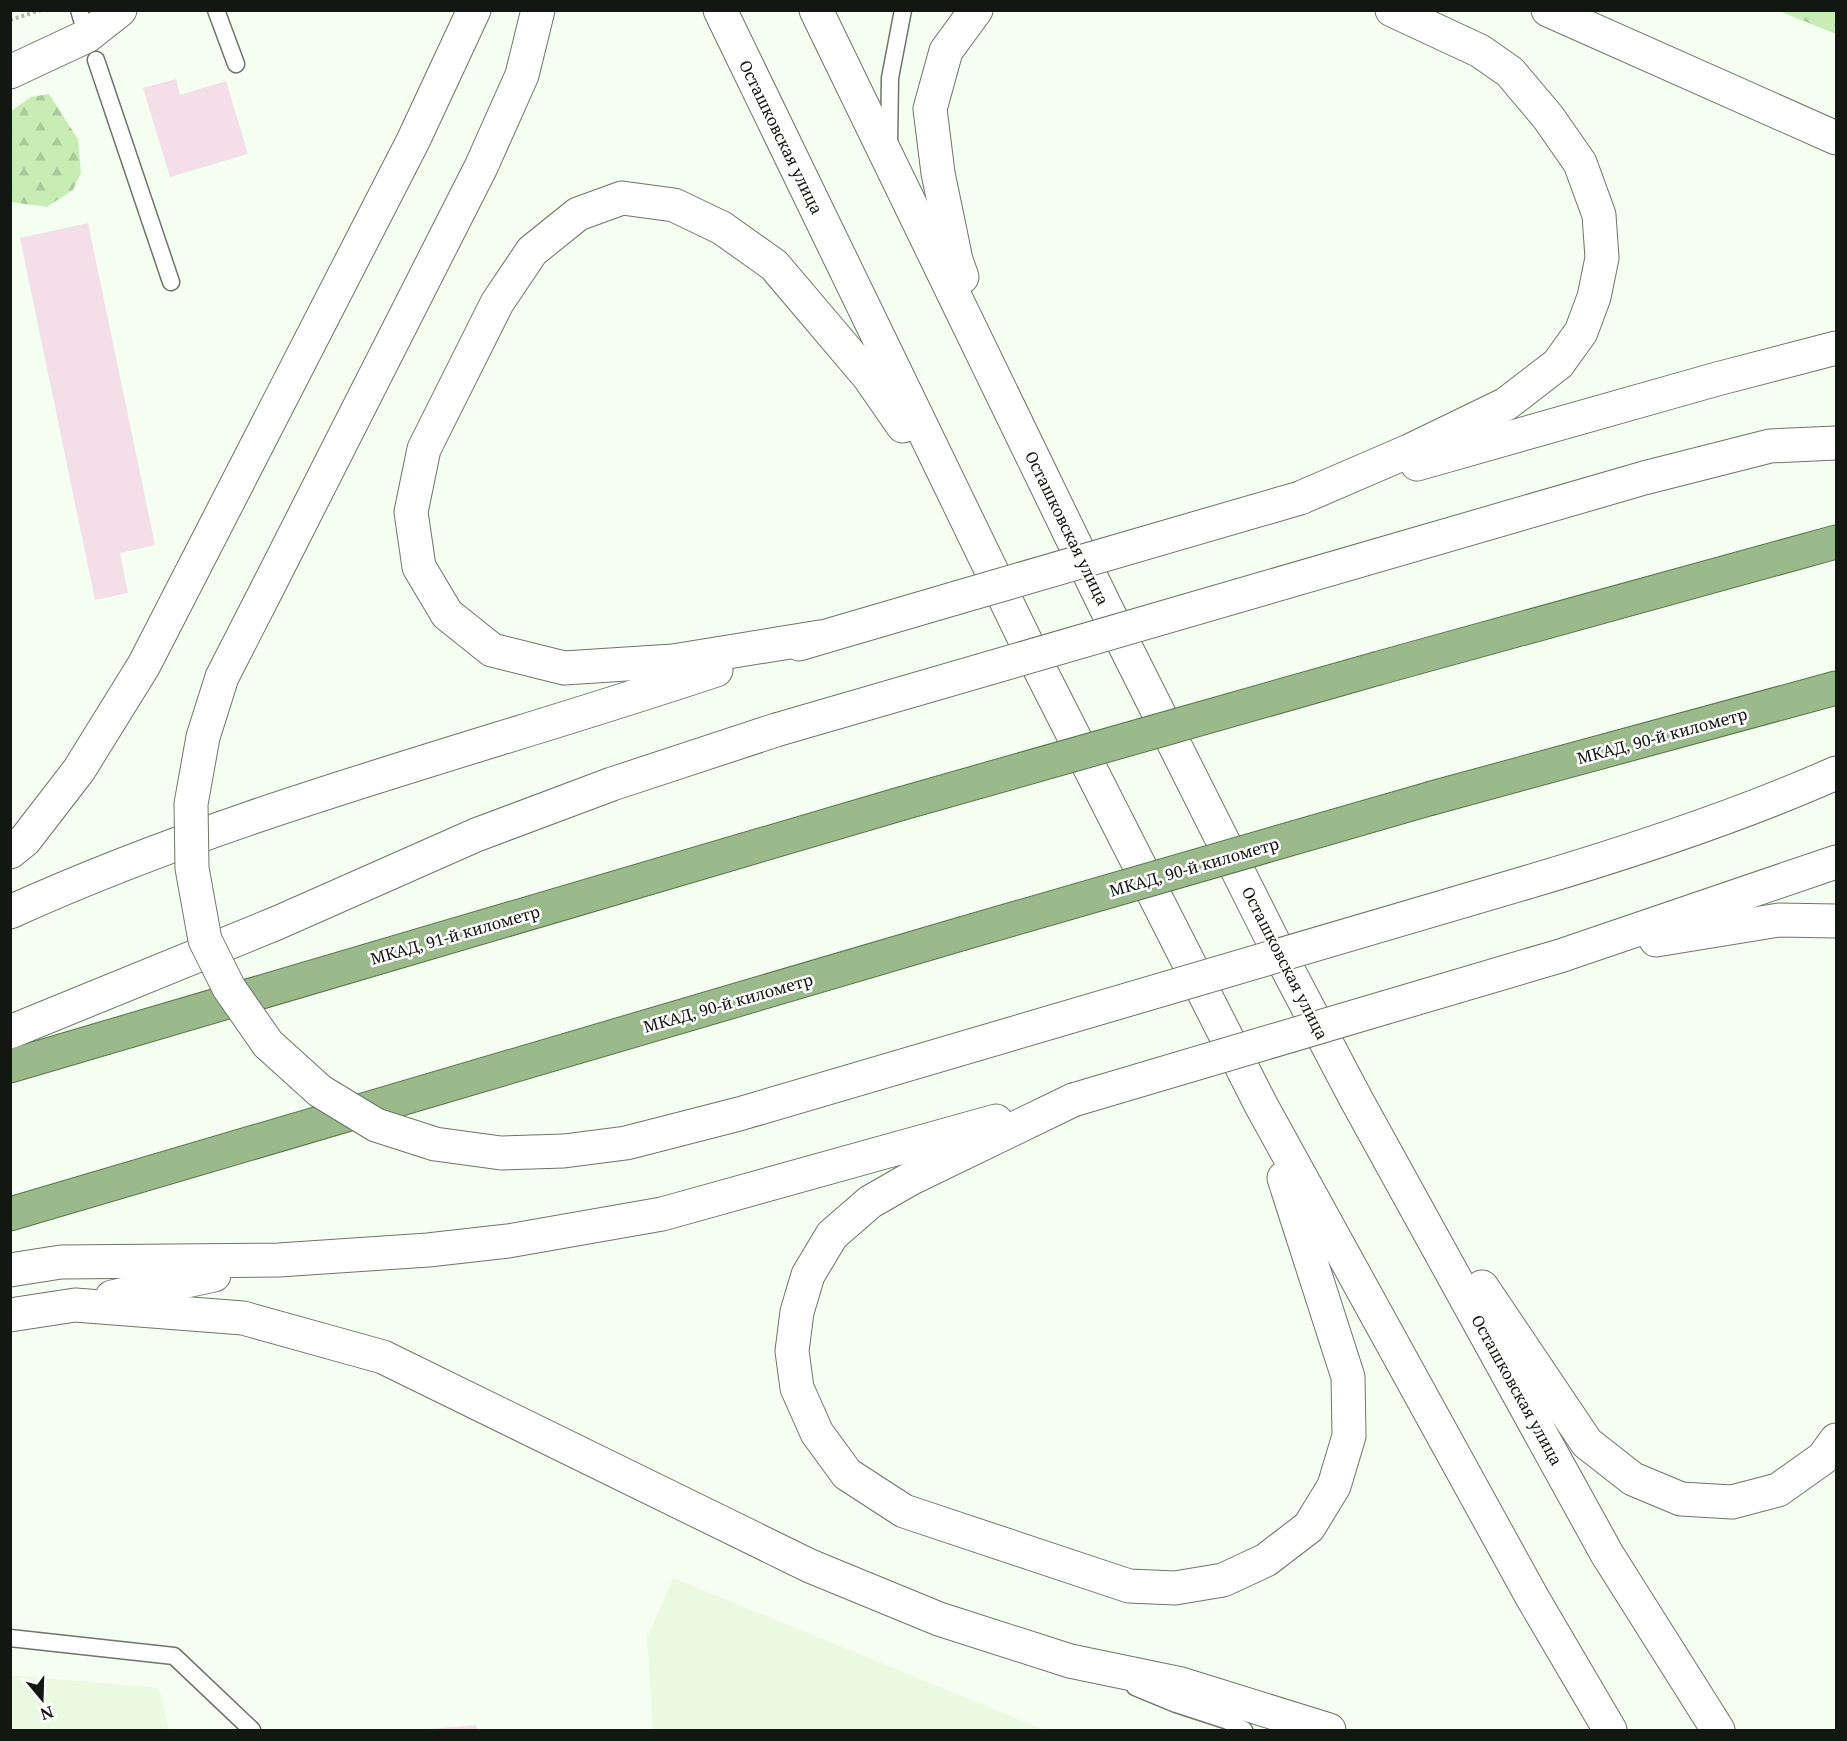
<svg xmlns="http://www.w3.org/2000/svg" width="1847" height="1741" font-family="'Noto Serif',serif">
  <defs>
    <pattern id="forest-firs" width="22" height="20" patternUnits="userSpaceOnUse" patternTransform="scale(1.5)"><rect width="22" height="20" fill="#c7edb5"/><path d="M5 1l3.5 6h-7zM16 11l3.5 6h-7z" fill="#aaca9b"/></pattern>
  </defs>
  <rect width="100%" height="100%" fill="#f5fff1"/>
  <g fill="#e9fae1">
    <polygon points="673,1578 1045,1730 653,1730 647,1638"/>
    <polygon points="10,1675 159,1688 169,1730 11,1730"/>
  </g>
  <g fill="url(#forest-firs)">
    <polygon points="1779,11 1836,11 1836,34"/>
    <polygon points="49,94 78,139 81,173 73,190 47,207 11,202 11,111 31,97"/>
  </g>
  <g fill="#f4dee8">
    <polygon points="176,79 180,95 226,81 248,154 170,177 143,88"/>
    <polygon points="88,223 155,545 120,553 128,593 95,600 20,238"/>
    <polygon points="476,1725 477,1730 430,1730 430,1729"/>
  </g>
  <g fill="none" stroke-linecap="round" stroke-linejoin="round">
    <defs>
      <g id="service">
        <polyline points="79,10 87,36"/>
        <polyline points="216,10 236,64"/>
        <polyline points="96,60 171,282"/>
        <polyline points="889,144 890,78 903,10"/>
        <polyline points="10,1638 174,1656 252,1730"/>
        <polyline points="1135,1687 1176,1704 1228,1721 1244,1730"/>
      </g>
      <polyline id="minor" points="10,72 87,36 120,10"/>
      <g id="secondary">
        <polyline points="720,10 1027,644 1261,1105 1532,1597 1610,1730"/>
        <polyline points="816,10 1105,606 1277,949 1356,1099 1607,1554 1718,1730"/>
        <polyline points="1548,10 1836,138"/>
        <polyline points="962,277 956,260 938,173 930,109 946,51 976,10"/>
        <polyline points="1417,464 1717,379 1836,348"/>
        <polyline points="1300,498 1409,451 1506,404 1558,364 1581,332 1594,297 1602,258 1599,215 1580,163 1548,117 1510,72 1480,51 1392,10"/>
        <polyline points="267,589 481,167 522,75 538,10"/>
        <polyline points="820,637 673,661 564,668 492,650 447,614 419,567 411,512 424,449 497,303 532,251 578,214 622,198 674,205 722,228 774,265 869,377 903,426"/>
        <polyline points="799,644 956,598"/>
        <polyline points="10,852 25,840 79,770 144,665 413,141 474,10"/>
        <path d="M 1528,882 C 1633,851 1737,817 1836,773"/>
        <path d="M 10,912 C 237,809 480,749 716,670"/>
        <polyline points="1656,940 1779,920 1836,921"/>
        <polyline points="1387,1007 1560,956 1836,862"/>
        <polyline points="10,1032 277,923 476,835 612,784 776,730"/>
        <polyline points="1073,1100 910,1179 870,1202 832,1235 808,1275 797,1312 792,1351 797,1388 817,1433 847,1474 904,1511 1129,1586 1175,1588 1223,1580 1266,1560 1309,1527 1334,1486 1349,1436 1348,1377 1284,1178"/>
        <polyline points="10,1270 61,1262 279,1260 428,1250 508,1241 662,1214 996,1121"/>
        <polyline points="1482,1287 1587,1443 1633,1479 1681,1499 1732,1502 1778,1490 1823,1458 1836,1440"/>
        <polyline points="112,1297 214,1275"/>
        <polyline points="10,1315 75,1305 243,1318 383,1357 810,1566 939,1619 1070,1661 1181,1684 1329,1730"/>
      </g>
      <g id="trunk">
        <polyline points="1379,668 1836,542"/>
        <polyline points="1432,798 1836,688"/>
        <polyline points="10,1066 900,804"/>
        <polyline points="10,1214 961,934"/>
      </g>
    </defs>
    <use href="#service" stroke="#6c7667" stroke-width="19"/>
    <use href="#minor" stroke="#6c7667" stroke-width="35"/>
    <use href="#secondary" stroke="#6c7667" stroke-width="35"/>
    <use href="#trunk" stroke="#5a754d" stroke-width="35"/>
    <polyline stroke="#b0b8ac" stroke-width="4" stroke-dasharray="3 3" stroke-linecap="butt" points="10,20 41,10"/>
    <use href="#service" stroke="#fff" stroke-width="16"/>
    <use href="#minor" stroke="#fff" stroke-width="33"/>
    <use href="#secondary" stroke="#fff" stroke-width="33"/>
    <use href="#trunk" stroke="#9aba8b" stroke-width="33"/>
    <defs>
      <g id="secondary-bridge">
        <polyline points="267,589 222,677 203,737 191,804 192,868 205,940 229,988 268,1044 320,1091 376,1125 435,1144 501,1153 564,1151 626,1143 739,1114 1528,882"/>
        <polyline points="956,598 1300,498"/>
        <polyline points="776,730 1644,478 1770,446 1836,443"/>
        <polyline points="1073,1100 1387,1007"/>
      </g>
      <g id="trunk-bridge">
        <polyline points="900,804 1379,668"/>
        <polyline points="961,934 1432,798"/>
      </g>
    </defs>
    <use href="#secondary-bridge" stroke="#6c7667" stroke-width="35" stroke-linecap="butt"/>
    <use href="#trunk-bridge" stroke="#5a754d" stroke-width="35" stroke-linecap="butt"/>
    <use href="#secondary-bridge" stroke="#fff" stroke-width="33"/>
    <use href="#trunk-bridge" stroke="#9aba8b" stroke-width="33"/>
  </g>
  <g text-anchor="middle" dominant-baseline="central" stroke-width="5" stroke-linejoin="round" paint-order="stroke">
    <g font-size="16" fill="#131711" stroke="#fff">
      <text transform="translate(781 137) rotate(64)">Осташковская улица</text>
      <text transform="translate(1067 528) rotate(64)">Осташковская улица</text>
      <text transform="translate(1662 736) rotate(-15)">МКАД, 90-й километр</text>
      <text transform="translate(1194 867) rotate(-16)">МКАД, 90-й километр</text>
      <text transform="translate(455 935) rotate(-16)">МКАД, 91-й километр</text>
      <text transform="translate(1285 963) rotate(63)">Осташковская улица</text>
      <text transform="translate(728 1003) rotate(-16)">МКАД, 90-й километр</text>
      <text transform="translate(1517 1390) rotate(61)">Осташковская улица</text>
    </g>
  </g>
  <rect width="1847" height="1741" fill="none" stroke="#131711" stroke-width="24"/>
  <g transform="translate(42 1699) rotate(161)" stroke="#ffffff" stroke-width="4.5" paint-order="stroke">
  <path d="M0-4.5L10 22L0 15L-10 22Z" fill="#131711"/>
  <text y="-9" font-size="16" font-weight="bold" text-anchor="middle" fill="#131711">N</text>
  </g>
</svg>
